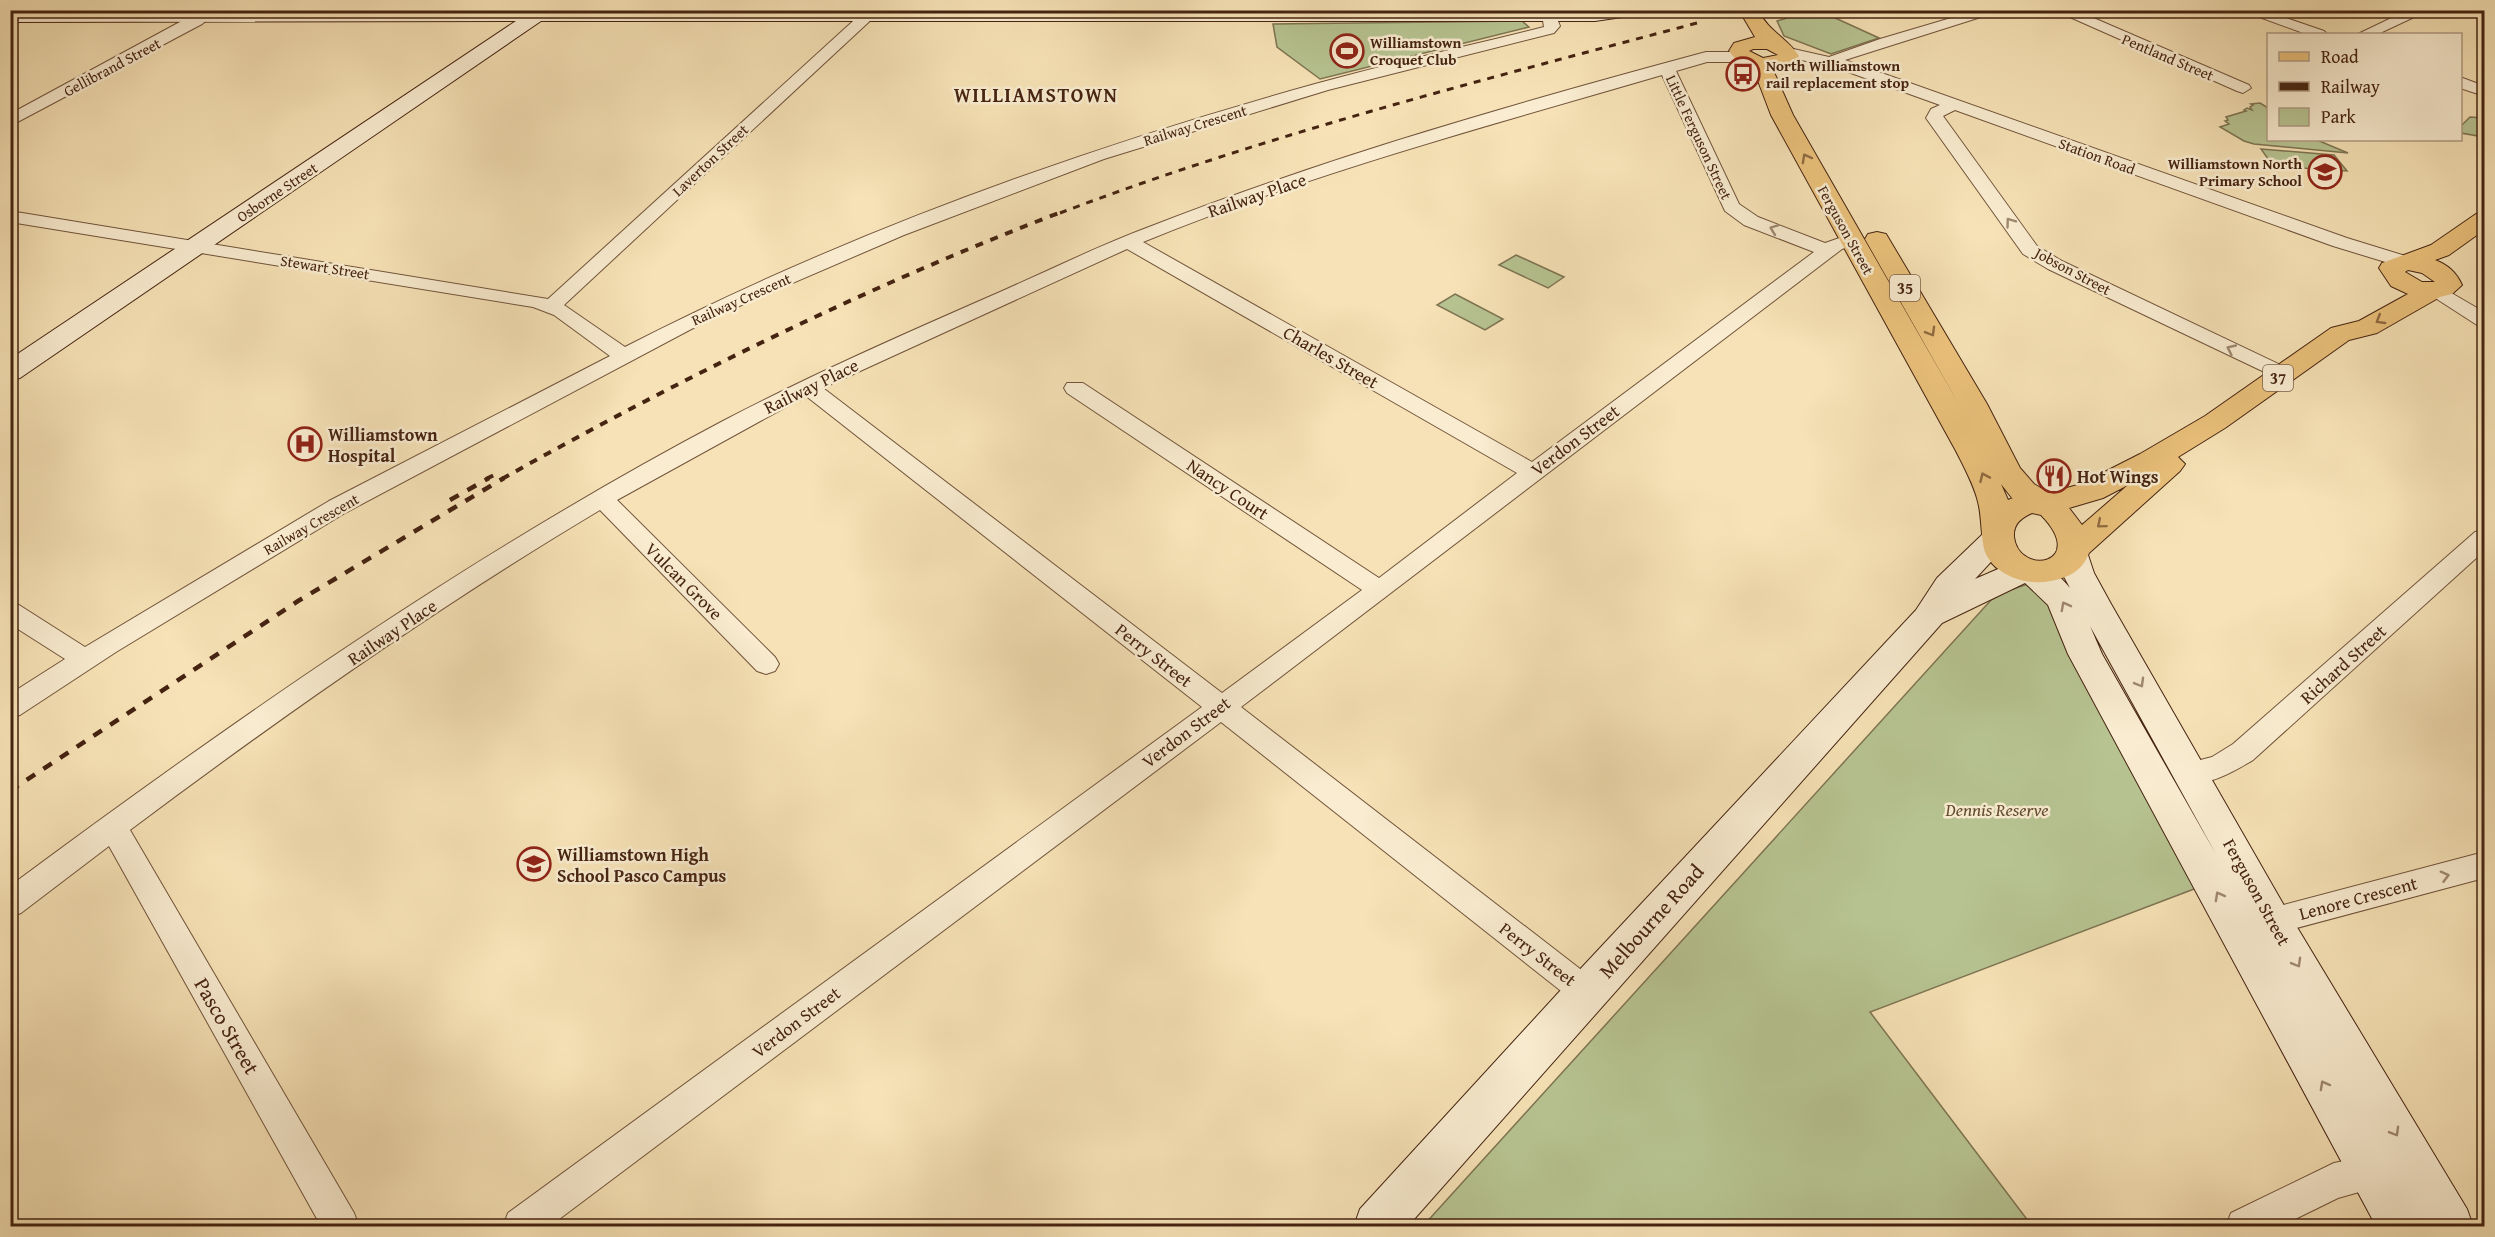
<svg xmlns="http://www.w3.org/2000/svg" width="2495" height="1237" font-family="'Gentium Book Plus',serif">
  <rect width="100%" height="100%" fill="#f6e2b6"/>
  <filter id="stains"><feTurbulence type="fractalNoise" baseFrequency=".00333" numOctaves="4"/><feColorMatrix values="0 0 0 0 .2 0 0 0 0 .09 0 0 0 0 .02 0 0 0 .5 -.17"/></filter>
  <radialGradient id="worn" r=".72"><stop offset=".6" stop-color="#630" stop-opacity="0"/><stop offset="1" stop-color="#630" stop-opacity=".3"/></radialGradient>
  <g fill="#b7c492" stroke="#7e7452" stroke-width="1.5">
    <polygon points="1814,10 1820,11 1879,38 1831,54 1784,36 1777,21"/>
    <polygon points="1522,21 1529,27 1320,79 1277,47 1273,24"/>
    <polygon points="2260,103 2268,108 2268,140 2317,140 2348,153 2254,144 2244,141 2220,127 2229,124 2225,121 2228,120 2226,117 2246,111 2244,110 2247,108 2252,110 2250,107 2253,105 2251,104"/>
    <polygon points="2470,117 2484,118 2484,137 2461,133 2461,126"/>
    <polygon points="2261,149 2334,155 2347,171 2273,166"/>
    <polygon points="1516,255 1564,277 1548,288 1499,265"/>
    <polygon points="1455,294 1503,319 1485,330 1437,305"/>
    <polygon points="2031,583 2046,594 2202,886 1870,1012 2032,1226 1423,1226 1991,600 2007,591"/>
  </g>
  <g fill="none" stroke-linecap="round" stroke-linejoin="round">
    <defs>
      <g id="street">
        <polygon points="202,10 219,10 202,24 10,126 10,114"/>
        <polygon points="1978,10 2003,10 1845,60 2347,238 2412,258 2415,262 2405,268 2333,246 1955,110 1943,116 2037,246 2062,261 2291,370 2295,374 2291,378 2277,378 2048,269 2023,254 1926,118 1931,109 1940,105 1837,68 1820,69 1819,64 1784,56 1781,53 1789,48 1829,57 1880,39"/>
        <polygon points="2054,10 2075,10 2249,85 2251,88 2243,93 2237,91"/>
        <polygon points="2240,10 2263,10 2324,31 2327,34 2306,34"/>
        <polygon points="2408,10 2429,10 2378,34 2358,34"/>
        <path d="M 868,11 L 873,12 L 875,15 L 873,18 L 564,305 L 625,347 C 844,234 1078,150 1315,84 C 1391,63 1468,46 1544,27 L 1542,14 L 1544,11 L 1554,11 L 1560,26 L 1554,33 L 1328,90 L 1104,159 L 904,235 L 714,317 L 345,513 L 116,652 L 20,715 L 10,718 L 10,694 L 65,659 L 10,624 L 10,602 L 19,605 L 85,647 L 329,501 L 610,356 L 554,315 L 533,307 L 10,222 L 10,211 L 548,299 L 863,12 Z"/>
        <path d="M 1706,52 L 1745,52 L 1753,57 L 1745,62 L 1707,62 L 1676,71 L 1739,204 L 1758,217 L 1825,243 L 1851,234 L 1858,236 L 1860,240 L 1858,244 L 1842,249 L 1241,707 L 1597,982 L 1602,992 L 1597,1002 L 1586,1007 L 1575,1002 L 1221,722 L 550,1226 L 503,1226 L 508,1213 L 1202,707 L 806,396 L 617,500 L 775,657 L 779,664 L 775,671 L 766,674 L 757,671 L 600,510 C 437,607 282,716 130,830 L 354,1213 L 359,1226 L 321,1226 L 109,846 L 21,913 L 10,917 L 10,886 C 238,717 471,554 723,421 C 813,374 906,333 1000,292 C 1050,270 1098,246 1149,227 C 1328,157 1520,102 1706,52 ZM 1662,75 L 1725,211 L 1744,225 L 1814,252 L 1532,462 L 1143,242 C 1311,173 1488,126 1662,75 ZM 1127,249 L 1517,473 L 1379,578 L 1083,383 L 1067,383 L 1064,388 L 1067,393 L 1362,590 L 1222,693 L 823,388 Z"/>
        <polygon points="2460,77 2484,86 2484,96 2460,88"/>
        <polygon points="2436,284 2484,312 2484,327 2477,325 2429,294 2426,290"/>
        <path d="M 2484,530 L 2484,551 L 2253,760 C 2233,772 2205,789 2181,781 L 2177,773 L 2181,765 L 2212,757 L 2233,744 L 2475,532 Z"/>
        <polygon points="2484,852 2484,878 2278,933 2259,941 2248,937 2244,927 2248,917 2272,908"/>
        <polygon points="2372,1155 2384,1161 2390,1173 2384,1185 2338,1198 2281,1226 2226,1226 2231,1213 2334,1163"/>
      </g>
      <g id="secondary">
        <polygon points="10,10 1638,10 1629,16 1595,21 541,21 20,378 10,380 10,359 516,21 10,22"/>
        <path d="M 1998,526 L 2009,530 L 2014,537 L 1975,579 C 2018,561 2034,546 2070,588 L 2062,573 L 2058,554 L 2063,546 L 2074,543 L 2085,546 L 2094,573 L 2111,604 L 2286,909 L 2467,1209 L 2473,1226 L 2376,1226 L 2068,654 L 2048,605 L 2025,583 L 1942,623 L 1408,1226 L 1354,1226 L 1360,1209 L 1571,979 L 1916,610 L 1937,578 L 1987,530 ZM 2090,626 L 2217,856 L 2102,654 Z"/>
      </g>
      <path id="primary" d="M 1739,10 L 1758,10 C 1768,31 1787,38 1799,56 L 1791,65 L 1773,70 L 1793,115 L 1961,408 L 1865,239 L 1868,234 L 1877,232 L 1886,234 L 1987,404 L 2020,468 L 2034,484 L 2049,493 L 2081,484 L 2140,454 L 2205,416 L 2331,328 L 2359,321 L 2408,294 L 2391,286 L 2379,268 L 2382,263 L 2431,245 L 2476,214 L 2484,212 L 2484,230 L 2449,255 L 2435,260 C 2448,265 2456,272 2462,285 L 2452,294 L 2440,297 L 2377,333 L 2349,340 L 2225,428 L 2178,457 L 2185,464 L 2180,471 L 2089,553 C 2082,571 2070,577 2051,581 C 2027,586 1995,576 1985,552 C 1981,541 1982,516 1978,502 C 1974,485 1964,467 1956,451 L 1771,115 L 1755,73 L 1736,60 L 1729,51 L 1734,43 L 1755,37 ZM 1753,49 L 1767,49 L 1778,55 L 1763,58 L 1749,51 ZM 2408,270 L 2422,273 L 2435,282 L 2422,282 L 2405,272 ZM 2001,484 L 2012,498 L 2013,498 L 2008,500 ZM 2128,485 L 2082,525 L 2069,508 L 2103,498 ZM 2032,513 L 2041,515 C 2089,564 2019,577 2014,537 C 2013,524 2021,518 2032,513 Z"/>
    </defs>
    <use href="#street" stroke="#71533a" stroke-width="2"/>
    <use href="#secondary" stroke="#452311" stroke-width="2"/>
    <use href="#primary" stroke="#452311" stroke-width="2"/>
    <use href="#street" fill="#f9ecd0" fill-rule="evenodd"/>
    <use href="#secondary" fill="#f9ecd0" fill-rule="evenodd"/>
    <use href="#primary" fill="#ebc17b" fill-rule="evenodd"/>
    <path stroke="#452311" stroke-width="3" stroke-dasharray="7 7" stroke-linecap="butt" d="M 1060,213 C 1268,134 1483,80 1697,23"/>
    <g stroke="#452311" stroke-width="4" stroke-dasharray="8 8" stroke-linecap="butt">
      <polyline points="486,479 494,475"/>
      <path d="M 502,479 C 683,377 870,285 1064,211"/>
    </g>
    <g stroke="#452311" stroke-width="4.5" stroke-dasharray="10 10" stroke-linecap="butt">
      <polyline points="450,500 489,478"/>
      <polyline points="10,791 298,601 504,478"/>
    </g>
  </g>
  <defs><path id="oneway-chevron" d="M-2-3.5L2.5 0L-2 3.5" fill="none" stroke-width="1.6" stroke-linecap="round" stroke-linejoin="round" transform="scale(1.5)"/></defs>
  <g stroke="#906a41">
    <use href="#oneway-chevron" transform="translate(1806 158) rotate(-119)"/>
    <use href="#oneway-chevron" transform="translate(2380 320) rotate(149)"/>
    <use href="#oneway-chevron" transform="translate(1931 332) rotate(60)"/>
    <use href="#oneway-chevron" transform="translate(1984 477) rotate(-114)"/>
    <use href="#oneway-chevron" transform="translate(2101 524) rotate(140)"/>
  </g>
  <g stroke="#9f8870">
    <use href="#oneway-chevron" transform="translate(2010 222) rotate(-126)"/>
    <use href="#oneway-chevron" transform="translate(1774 229) rotate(-159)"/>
    <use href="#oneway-chevron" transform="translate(2231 349) rotate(-155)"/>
    <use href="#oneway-chevron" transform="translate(2065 606) rotate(-118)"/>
    <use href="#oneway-chevron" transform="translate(2140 683) rotate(60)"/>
    <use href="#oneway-chevron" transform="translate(2445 876) rotate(-15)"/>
    <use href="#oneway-chevron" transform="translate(2219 896) rotate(-119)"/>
    <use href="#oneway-chevron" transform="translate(2297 963) rotate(60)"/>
    <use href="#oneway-chevron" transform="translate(2324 1085) rotate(-119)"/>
    <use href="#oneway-chevron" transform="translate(2395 1132) rotate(60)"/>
  </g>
  <defs>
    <symbol id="stadium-ring" viewBox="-11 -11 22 22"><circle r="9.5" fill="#f9ecd0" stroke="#8f2418" stroke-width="1.5"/><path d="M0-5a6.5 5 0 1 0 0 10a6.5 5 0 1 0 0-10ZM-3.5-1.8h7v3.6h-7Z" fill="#8f2418"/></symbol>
    <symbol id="bus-ring" viewBox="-11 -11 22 22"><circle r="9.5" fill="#f9ecd0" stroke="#8f2418" stroke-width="1.5"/><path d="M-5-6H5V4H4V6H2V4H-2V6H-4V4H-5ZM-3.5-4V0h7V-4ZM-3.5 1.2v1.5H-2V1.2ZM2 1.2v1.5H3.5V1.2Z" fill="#8f2418"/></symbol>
    <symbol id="school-ring" viewBox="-11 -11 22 22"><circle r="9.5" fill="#f9ecd0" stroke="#8f2418" stroke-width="1.5"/><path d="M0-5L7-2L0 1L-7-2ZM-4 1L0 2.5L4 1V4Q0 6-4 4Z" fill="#8f2418"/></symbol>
    <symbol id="hospital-ring" viewBox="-11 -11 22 22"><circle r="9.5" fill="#f9ecd0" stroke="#8f2418" stroke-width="1.5"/><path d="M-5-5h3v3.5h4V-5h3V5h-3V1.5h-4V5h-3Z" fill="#8f2418"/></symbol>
    <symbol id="restaurant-ring" viewBox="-11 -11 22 22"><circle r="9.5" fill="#f9ecd0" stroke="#8f2418" stroke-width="1.5"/><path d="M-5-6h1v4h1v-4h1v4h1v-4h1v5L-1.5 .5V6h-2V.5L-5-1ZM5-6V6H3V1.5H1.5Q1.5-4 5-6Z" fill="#8f2418"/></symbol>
  </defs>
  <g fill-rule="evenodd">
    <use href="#stadium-ring" x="1328" y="32" width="38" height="38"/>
    <use href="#bus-ring" x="1724" y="55" width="38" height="38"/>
    <use href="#school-ring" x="2306" y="153" width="38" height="38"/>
    <use href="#hospital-ring" x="286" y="425" width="38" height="38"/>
    <use href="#restaurant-ring" x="2035" y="457" width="38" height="38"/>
    <use href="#school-ring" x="515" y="845" width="38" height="38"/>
  </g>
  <g text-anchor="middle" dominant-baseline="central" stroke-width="5" stroke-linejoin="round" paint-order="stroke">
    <g font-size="15" font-weight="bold" fill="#452311" stroke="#f9ecd0" text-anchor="start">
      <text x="1370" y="42">Williamstown<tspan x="1370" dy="17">Croquet Club</tspan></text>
      <text x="1766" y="65">North Williamstown<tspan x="1766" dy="17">rail replacement stop</tspan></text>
      <text x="2302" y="163" text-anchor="end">Williamstown North<tspan x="2302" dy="17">Primary School</tspan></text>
    </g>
    <g font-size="15" fill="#452311" stroke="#f9ecd0">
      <text transform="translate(2168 57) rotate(23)">Pentland Street</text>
      <text transform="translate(112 67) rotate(-28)">Gellibrand Street</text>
      <text transform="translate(1195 125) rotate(-17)">Railway Crescent</text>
      <text transform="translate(1699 137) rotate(65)">Little Ferguson Street</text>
      <text transform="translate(2097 156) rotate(20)">Station Road</text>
      <text transform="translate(710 160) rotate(-43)">Laverton Street</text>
      <text transform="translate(277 192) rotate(-34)">Osborne Street</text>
      <text transform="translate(1846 230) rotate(61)">Ferguson Street</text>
      <text transform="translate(325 267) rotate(9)">Stewart Street</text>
      <text transform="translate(2073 271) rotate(28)">Jobson Street</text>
      <text transform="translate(741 299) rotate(-24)">Railway Crescent</text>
      <text transform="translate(311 524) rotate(-30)">Railway Crescent</text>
    </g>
    <g fill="#f9ecd0" stroke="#7b5f4a" stroke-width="1.5">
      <rect x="1890" y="275" width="30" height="26" rx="4.5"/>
      <rect x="2263" y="365" width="30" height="26" rx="4.5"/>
    </g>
    <g font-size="16" font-weight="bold" fill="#452311">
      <text x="1905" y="288">35</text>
      <text x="2278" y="378">37</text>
    </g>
    <g font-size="18" fill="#452311" stroke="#f9ecd0">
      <text transform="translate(1257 195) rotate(-19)">Railway Place</text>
      <text transform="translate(1331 357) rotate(30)">Charles Street</text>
      <text transform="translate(811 386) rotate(-26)">Railway Place</text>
      <text transform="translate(1575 440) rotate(-37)">Verdon Street</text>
      <text transform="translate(1228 489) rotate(34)">Nancy Court</text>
      <text transform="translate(684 581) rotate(45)">Vulcan Grove</text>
      <text transform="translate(392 632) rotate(-34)">Railway Place</text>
      <text transform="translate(1154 655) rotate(38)">Perry Street</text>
      <text transform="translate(2343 664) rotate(-42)">Richard Street</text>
      <text transform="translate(1186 732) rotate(-37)">Verdon Street</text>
      <text transform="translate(2257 892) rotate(61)">Ferguson Street</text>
      <text transform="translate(2358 898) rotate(-15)">Lenore Crescent</text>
      <text transform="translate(1538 954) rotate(38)">Perry Street</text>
      <text transform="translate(796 1022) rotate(-37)">Verdon Street</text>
    </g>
    <g font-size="18" font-weight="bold" fill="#452311" stroke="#f9ecd0" text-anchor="start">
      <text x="328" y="434">Williamstown<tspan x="328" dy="21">Hospital</tspan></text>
      <text x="2077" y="476">Hot Wings</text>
      <text x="557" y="854">Williamstown High<tspan x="557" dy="21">School Pasco Campus</tspan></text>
    </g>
    <g font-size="18" font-style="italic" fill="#624b31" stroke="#f9ecd0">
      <text x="1997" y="809">Dennis Reserve</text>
    </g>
    <g font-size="20" font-weight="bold" letter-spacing="1.5" fill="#452311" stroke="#f9ecd0">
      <text x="1036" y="94">WILLIAMSTOWN</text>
    </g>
    <g font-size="21" fill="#452311" stroke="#f9ecd0">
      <text transform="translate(1651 921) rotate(-48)">Melbourne Road</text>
      <text transform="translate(227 1026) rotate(60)">Pasco Street</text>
    </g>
  </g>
  <rect width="2495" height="1237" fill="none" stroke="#f6e2b6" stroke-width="36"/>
  <rect x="12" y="12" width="2471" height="1213" fill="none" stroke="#452311" stroke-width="3"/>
  <rect x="18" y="18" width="2459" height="1201" fill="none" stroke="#452311" stroke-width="1.5"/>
  <rect x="2267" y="33" width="195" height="108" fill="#f9ecd0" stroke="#b19c84" stroke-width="1.5"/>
  <rect x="2279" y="52" width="30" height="9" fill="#ebc17b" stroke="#b19c84" stroke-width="1.5"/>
  <text x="2321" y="63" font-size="18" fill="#452311">Road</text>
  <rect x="2279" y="82" width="30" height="9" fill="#452311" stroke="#b19c84" stroke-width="1.5"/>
  <text x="2321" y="93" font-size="18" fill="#452311">Railway</text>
  <rect x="2279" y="108" width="30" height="18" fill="#b7c492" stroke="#b19c84" stroke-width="1.5"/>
  <text x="2321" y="123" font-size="18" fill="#452311">Park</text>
  <rect width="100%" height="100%" filter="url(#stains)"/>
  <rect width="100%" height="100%" fill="url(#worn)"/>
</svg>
